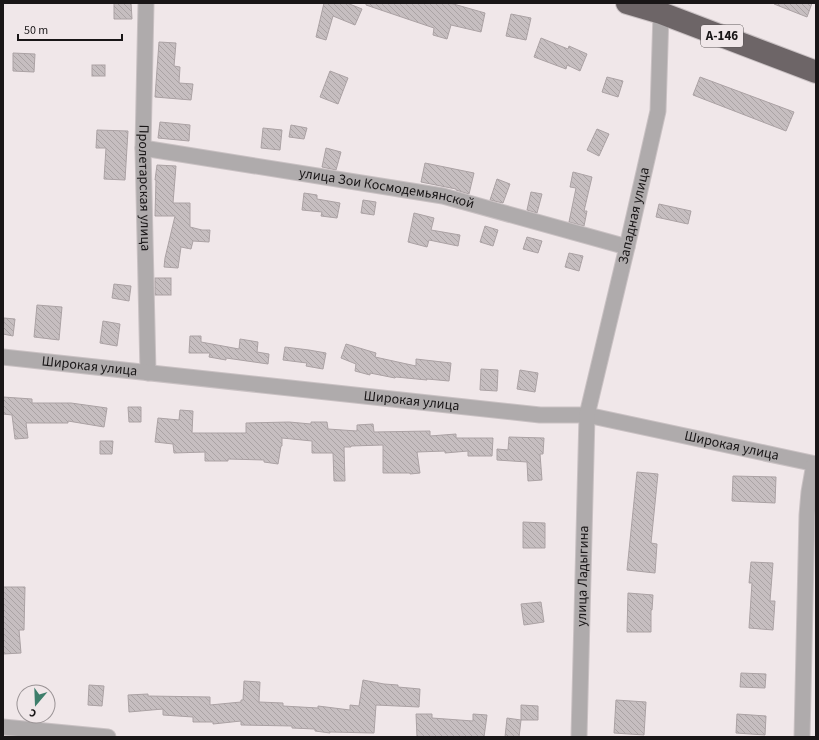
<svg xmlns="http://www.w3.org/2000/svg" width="819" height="740" font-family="'Source Sans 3',sans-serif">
  <defs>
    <pattern id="building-back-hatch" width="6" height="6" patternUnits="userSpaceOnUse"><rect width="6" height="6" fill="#c6bec0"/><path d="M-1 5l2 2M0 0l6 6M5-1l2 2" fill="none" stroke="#aaa3a4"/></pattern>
  </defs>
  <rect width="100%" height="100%" fill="#f0e7e9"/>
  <g fill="url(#building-back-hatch)" stroke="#aba2a4">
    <polygon points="114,3 131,3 132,19 114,19"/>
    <polygon points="324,3 347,3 362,9 355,25 333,16 326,40 316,37"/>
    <polygon points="366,3 450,3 485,13 481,32 451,25 447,39 433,35 434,28 366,5"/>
    <polygon points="774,3 812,3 807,17 774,4"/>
    <polygon points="511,14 531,18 526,40 506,36"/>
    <polygon points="541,38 568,49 569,46 587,54 580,71 567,65 566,69 534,57"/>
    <polygon points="159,42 176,43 174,66 180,67 179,83 193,84 191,100 155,97"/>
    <polygon points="13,53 35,54 34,72 13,71"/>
    <rect x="92" y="65" width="13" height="11"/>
    <polygon points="330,71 348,78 338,104 320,97"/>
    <polygon points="607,77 623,81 618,97 602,92"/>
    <polygon points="700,77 794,112 786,131 693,95"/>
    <polygon points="160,122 190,125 189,141 158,138"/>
    <polygon points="291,125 307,128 304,139 289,137"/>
    <polygon points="263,128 282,130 280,150 261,148"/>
    <polygon points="597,129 609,134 599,156 587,150"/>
    <polygon points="97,130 128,131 125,180 104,179 106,148 96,148"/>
    <polygon points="326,148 341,152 336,170 322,167"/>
    <polygon points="425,163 474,173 469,194 456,190 456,189 421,182"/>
    <polygon points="157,165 176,166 173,203 190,203 190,227 202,230 210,230 209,242 193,241 191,249 181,247 178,268 164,267 165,258 175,216 155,216 156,180 155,180"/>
    <polygon points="573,172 592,177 584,211 587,211 584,226 569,222 576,188 570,187"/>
    <polygon points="497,179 510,184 503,203 490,200"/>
    <polygon points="531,192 542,194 537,213 527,210"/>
    <polygon points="304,193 317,195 317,199 340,203 337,218 321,216 322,212 302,210"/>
    <polygon points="363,200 376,202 374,215 361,213"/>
    <polygon points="659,204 691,211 688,224 656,217"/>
    <polygon points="414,213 434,218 431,230 460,235 458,246 429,240 427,247 408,242"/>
    <polygon points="485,226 498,230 493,246 480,242"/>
    <polygon points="527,237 542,241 538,253 523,249"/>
    <polygon points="569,253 583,256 579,271 565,267"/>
    <rect x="155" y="278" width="16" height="17"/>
    <polygon points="114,284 131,286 129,301 112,298"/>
    <polygon points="37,305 62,307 59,340 34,337"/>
    <polygon points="4,318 15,319 13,336 3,334"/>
    <polygon points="103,321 120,324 117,346 100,343"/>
    <polygon points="190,336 201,336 201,342 239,349 240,339 258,342 257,352 269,354 268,364 226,358 226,360 209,357 210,353 189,353"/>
    <polygon points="346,344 376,353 375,357 416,366 416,359 451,363 449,381 427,379 427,380 396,377 395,378 370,373 370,375 355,371 356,364 341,358"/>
    <polygon points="285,347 309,350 326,353 323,369 306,366 307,363 283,360"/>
    <polygon points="481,369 498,370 497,391 480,390"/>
    <polygon points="520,370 538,373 535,392 517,389"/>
    <polygon points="3,397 32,399 32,403 71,403 107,408 104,427 68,421 68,423 26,423 28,438 15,439 12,415 3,414"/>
    <polygon points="128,407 141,407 141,422 129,422"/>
    <polygon points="180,410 193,411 192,433 246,433 246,423 289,422 311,424 311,422 327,422 328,429 357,431 357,425 373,424 374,432 430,431 430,436 456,434 456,438 493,438 492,456 468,456 468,451 445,453 445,451 417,452 420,473 410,474 410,473 383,473 383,445 351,446 351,447 344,447 345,481 334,481 333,453 312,453 312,441 282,438 282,446 281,446 278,464 264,462 264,460 228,459 228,461 205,461 205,452 174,453 173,444 155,442 158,418 179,420"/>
    <polygon points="509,437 544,438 543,454 540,454 542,480 528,481 527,462 497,460 497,449 508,450"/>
    <polygon points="100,441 113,441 112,454 100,454"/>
    <polygon points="637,472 658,474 651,543 657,544 655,573 627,570"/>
    <polygon points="733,476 776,477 775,503 732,501"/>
    <polygon points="523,522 545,523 545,548 523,548"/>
    <polygon points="751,562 773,563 770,601 775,601 773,630 749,628 752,583 749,583"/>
    <polygon points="3,587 25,587 24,630 19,630 21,653 3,654"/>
    <polygon points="628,593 653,595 652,610 651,610 651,632 627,632"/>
    <polygon points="541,602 544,622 524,625 521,604"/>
    <polygon points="741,673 766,674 765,688 740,687"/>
    <polygon points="363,680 384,684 398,685 398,687 420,689 419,707 376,705 374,733 330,732 330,733 315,731 315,729 292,728 292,726 241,725 241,721 213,724 213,722 193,722 193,717 163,715 163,709 129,712 128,695 148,694 148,696 210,697 210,705 241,702 241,700 243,700 244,681 260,682 259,702 283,703 283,706 318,708 318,706 350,710 350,705 359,706"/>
    <polygon points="89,685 104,686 102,706 88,705"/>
    <polygon points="616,700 646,702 644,735 614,733"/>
    <polygon points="521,705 538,706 538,720 521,720"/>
    <polygon points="416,714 432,714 432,718 473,721 473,714 487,715 484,737 417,737"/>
    <polygon points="737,714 766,716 765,735 736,733"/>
    <polygon points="507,718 521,720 519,737 505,737"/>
  </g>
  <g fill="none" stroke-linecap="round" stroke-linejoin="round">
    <defs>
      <g id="minor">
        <path id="s1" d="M 146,3 L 143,148 L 148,373"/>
        <path id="s2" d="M 143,148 L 443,196 L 627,247"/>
        <path id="s3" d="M 3,357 L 540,415 L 587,415 L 816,464"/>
        <polyline points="3,727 108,737"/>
        <path id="s4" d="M 579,737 L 587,415 L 627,247 L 658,111 L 661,13"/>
        <polyline points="802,737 807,515 809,492 814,464"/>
      </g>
      <polyline id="highway" points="627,3 661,13 816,72"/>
    </defs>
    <use href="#minor" stroke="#c9c1c3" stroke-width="17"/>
    <use href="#highway" stroke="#c9c1c3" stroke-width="24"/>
    <use href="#minor" stroke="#afabac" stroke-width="15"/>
    <use href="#highway" stroke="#6d6567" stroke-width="22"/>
  </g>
  <g text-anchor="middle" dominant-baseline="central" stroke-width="3.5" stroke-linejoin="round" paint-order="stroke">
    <rect fill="#f0e7e9" stroke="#5a5556" stroke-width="1" x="701" y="25" width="42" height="22" rx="3"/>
    <g font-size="13" font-weight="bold" fill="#191617">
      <text x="722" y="36">А-146</text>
    </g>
    <g font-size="14" fill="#191617" stroke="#f0e7e9">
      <text stroke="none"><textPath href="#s1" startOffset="185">Пролетарская улица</textPath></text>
      <text stroke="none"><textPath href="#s2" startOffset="247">улица Зои Космодемьянской</textPath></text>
      <text stroke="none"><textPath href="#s4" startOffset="527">Западная улица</textPath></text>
      <text stroke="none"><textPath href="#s3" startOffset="87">Широкая улица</textPath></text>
      <text stroke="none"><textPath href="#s3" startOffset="411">Широкая улица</textPath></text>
      <text stroke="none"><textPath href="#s3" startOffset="735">Широкая улица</textPath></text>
      <text stroke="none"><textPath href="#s4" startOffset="161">улица Ладыгина</textPath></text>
    </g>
  </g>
  <rect width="819" height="740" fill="none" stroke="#191617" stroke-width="8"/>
  <g transform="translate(36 704) rotate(199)"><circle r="19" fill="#f0e7e9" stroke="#9a9395"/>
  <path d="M0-3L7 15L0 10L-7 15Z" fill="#3e7e6b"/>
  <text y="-6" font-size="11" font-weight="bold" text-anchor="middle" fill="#191617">С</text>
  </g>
  <path d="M18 34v6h104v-6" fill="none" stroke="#191617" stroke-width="2"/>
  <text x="24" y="34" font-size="12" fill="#191617" stroke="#f0e7e9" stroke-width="3" paint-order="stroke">50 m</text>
</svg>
